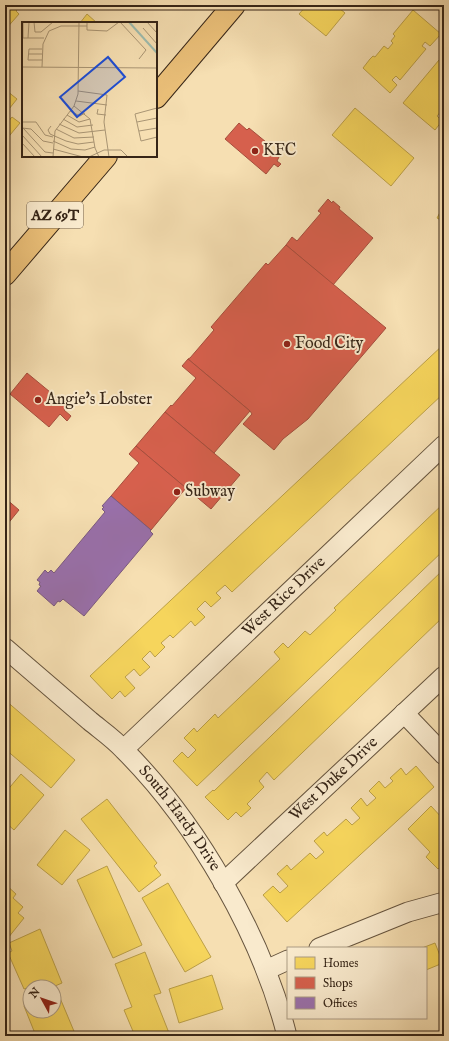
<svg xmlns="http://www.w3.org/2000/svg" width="449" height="1041" font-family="'IM FELL English',serif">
  <rect width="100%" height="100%" fill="#f6dfb2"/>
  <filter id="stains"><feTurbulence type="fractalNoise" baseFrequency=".005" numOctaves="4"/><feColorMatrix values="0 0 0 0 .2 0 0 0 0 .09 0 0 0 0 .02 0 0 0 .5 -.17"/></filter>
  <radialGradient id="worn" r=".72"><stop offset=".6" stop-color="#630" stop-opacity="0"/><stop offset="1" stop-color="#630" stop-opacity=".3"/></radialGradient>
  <g fill="#f6d55c" stroke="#bca047">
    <polygon points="5,5 21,5 16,11 19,14 5,30"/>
    <polygon points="307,5 341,5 339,8 345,13 326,36 299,14"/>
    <polygon points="413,10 441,34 430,46 425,42 422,46 426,49 400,80 396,76 392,80 397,85 390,93 363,68 370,59 373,56 375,57 384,46 388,49 393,43 391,41 395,36 393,34"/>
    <polygon points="87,14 97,23 80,23"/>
    <polygon points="439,60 443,64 444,63 444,108 437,116 442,121 435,130 403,103"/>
    <polygon points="5,84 10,87 7,91 17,99 5,114"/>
    <polygon points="355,108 414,158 391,186 332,135"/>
    <polygon points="12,117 20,123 5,141 5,125"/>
    <polygon points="444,205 444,222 437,218"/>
    <polygon points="444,344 444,393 232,592 225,585 216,593 221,598 211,607 205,601 197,609 205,617 195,626 191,621 173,638 170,635 161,643 165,647 155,657 150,651 142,659 150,667 140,676 134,669 125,677 135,688 125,697 120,691 112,699 90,676"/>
    <polygon points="444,503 444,550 197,786 173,761 182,752 188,758 196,750 184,738 194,728 197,732 215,714 218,718 280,659 274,652 283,643 288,648 305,631 310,635 336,610 334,608"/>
    <polygon points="444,569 444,616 274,780 267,772 259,781 264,787 247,804 251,808 241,817 236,812 228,820 205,797 213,790 214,791"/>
    <polygon points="5,700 75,760 51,788 5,749"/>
    <polygon points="416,766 434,787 287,922 263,895 273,886 280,893 288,886 277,874 287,865 291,870 310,853 316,859 324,852 314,841 324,832 327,836 346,819 352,825 360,818 351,808 361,798 367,806 376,798 369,791 379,781 385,788 393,781 390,778 401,768 406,775"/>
    <polygon points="21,774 44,795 14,830 5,822 5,793"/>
    <polygon points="107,799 157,863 154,866 161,875 139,892 81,819"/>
    <polygon points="431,806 444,820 444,864 438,869 426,857 430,852 408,829"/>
    <polygon points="65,830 90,850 62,885 37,865"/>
    <polygon points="107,866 142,945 113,958 77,880"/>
    <polygon points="168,883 211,957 185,972 142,898"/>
    <polygon points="5,884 16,894 13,898 23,907 18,913 24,918 8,938 5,936"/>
    <polygon points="40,929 62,983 55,986 76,1036 36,1036 24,1006 28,1004 26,997 30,995 30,1011 54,1011 54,987 30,987 30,995 27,988 24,989 8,953 12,951 9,943"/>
    <polygon points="435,943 443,963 426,970 426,948 422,948"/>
    <polygon points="145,952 161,993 154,995 169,1033 162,1036 135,1036 124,1010 132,1007 115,964"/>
    <polygon points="212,975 223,1009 179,1023 169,989"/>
  </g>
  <g fill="#d6604d" stroke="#a64e3d">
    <polygon points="239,123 247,130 249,128 266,142 264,144 279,157 277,161 281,164 278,167 274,164 266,174 225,139"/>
    <polygon points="328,199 332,203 333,201 340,207 339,209 373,238 333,285 286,245 292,237 297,241 321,213 318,211"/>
    <polygon points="286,245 386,328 308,419 283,439 274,450 243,424 252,414 250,411 188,359 190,358 214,330 211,327 266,263 268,265"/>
    <polygon points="188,359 250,411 214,453 165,412 171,405 172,406 196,378 182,366"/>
    <polygon points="27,373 67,406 64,410 71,416 67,421 60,414 49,427 10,394"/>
    <polygon points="165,412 240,475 211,509 136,446"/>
    <polygon points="136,446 186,488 151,530 111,496 139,463 129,454"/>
    <polygon points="5,498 19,510 6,526 5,526"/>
  </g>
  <polygon fill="#9970ab" stroke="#7b5a7f" points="111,496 151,530 150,531 153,534 84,616 63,599 60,602 58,601 54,606 37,591 41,586 39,585 40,582 37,580 45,570 48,573 51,570 54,573 105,512 102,509 104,507 102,506"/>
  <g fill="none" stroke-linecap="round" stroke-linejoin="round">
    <defs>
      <g id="minor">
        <path id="s1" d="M 5,648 C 33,672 61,696 90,721 C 101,730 114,739 124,750 C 197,823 262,936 287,1036"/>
        <polyline points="404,713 444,755"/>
        <path id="s2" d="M 124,749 L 444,445"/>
        <path id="s3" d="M 223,883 L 444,676"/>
        <polyline points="319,948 408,912 444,902"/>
        <polyline points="266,970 288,960"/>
      </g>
      <g id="major">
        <polyline points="156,97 234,5"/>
        <polyline points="5,274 106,156"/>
      </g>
    </defs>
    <use href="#minor" stroke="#66543e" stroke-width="21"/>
    <use href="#major" stroke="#362517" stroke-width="24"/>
    <use href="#minor" stroke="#f9eacd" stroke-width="19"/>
    <use href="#major" stroke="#ebc079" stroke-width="22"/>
  </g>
  <g fill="#8f2418" stroke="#f9eacd" stroke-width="1.5">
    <circle cx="255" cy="151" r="4"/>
    <circle cx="287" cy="344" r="4"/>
    <circle cx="38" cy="400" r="4"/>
    <circle cx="177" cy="492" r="4"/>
  </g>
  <g text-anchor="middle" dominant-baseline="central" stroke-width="4" stroke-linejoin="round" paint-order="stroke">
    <rect fill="#f9eacd" stroke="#70604e" stroke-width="1" x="27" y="202" width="56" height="26" rx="3"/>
    <g font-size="15" font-weight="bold" fill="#362517">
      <text x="55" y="215">AZ 69T</text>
    </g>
    <g font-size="16" fill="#362517" stroke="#f9eacd" text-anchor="start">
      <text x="263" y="151">KFC</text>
      <text x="295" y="344">Food City</text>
      <text x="46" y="400">Angie's Lobster</text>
      <text x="185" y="492">Subway</text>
    </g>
    <g font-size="16" fill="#362517" stroke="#f9eacd">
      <text stroke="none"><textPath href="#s2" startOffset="221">West Rice Drive</textPath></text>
      <text stroke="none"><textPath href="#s3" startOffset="152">West Duke Drive</textPath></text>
      <text stroke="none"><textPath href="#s1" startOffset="245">South Hardy Drive</textPath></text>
    </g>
  </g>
  <g transform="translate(22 22)">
    <rect width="135" height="135" fill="#f6dfb2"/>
    <path fill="none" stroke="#9dbcaf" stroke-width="2" d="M 107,0 L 135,31"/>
    <path fill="none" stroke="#a99574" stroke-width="1" d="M 1,0 L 1,16 L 22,16M 12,0 L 13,10 L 19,10 L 31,0M 65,0 L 65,8 L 85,9 L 97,0M 98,0 L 124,28 L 117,37M 125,0 L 135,11M 121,6 L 135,22M 6,16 L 7,0M 20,27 L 7,27 L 6,38 L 20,38M 7,32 L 20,32M 0,45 L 135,46M 20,45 L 21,22 L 27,9 L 39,4 L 65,4M 56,69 L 85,73 L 82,100 L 87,135M 54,79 L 85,83M 52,84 L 68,97 L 73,126 L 77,135M 135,86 L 113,92 L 119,119 L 135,115M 76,87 L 75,92 L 84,93M 48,89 L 58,94 L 63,91M 45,93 L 57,100 L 68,97M 41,97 L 55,105 L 71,103M 0,100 L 14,100 L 23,113 L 31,115M 115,100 L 135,96M 37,102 L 57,111 L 83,108M 29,104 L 26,108 L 28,112 L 44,119 L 56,122 L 72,120M 0,106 L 9,107 L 21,119 L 31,121M 1,106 L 23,130 L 31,131M 34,107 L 52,116 L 72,115M 117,109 L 135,106M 0,113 L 20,135M 31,119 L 49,127 L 63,128 L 73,125M 0,121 L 13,135M 31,127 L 61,135M 31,135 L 33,109 L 52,84 L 56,72 L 57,0M 67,135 L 82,128 L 99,128 L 106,135"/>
    <path fill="#1d4ed8" fill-opacity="0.15" stroke="#1d4ed8" stroke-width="2" d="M 86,35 L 103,55 L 55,95 L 38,75 Z"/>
    <rect width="135" height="135" fill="none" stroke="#362517" stroke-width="2"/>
  </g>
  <rect width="449" height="1041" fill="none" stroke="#f6dfb2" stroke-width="20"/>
  <rect x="6" y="6" width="437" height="1029" fill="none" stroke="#362517" stroke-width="2"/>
  <rect x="10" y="10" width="429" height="1021" fill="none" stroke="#362517"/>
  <rect x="287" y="947" width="140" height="72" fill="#f9eacd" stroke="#ab9b84"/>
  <rect x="295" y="957" width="20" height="12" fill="#f6d55c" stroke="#ab9b84"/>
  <text x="323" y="967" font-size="12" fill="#362517">Homes</text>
  <rect x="295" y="977" width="20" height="12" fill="#d6604d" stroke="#ab9b84"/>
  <text x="323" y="987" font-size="12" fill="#362517">Shops</text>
  <rect x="295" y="997" width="20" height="12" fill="#9970ab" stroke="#ab9b84"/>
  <text x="323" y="1007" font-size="12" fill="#362517">Offices</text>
  <g transform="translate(42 999) rotate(310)"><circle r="19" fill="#f9eacd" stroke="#ab9b84"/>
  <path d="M0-3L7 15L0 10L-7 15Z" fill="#8f2418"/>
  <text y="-6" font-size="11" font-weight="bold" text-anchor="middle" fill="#362517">N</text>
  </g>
  <rect width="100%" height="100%" filter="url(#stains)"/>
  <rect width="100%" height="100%" fill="url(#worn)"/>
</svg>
